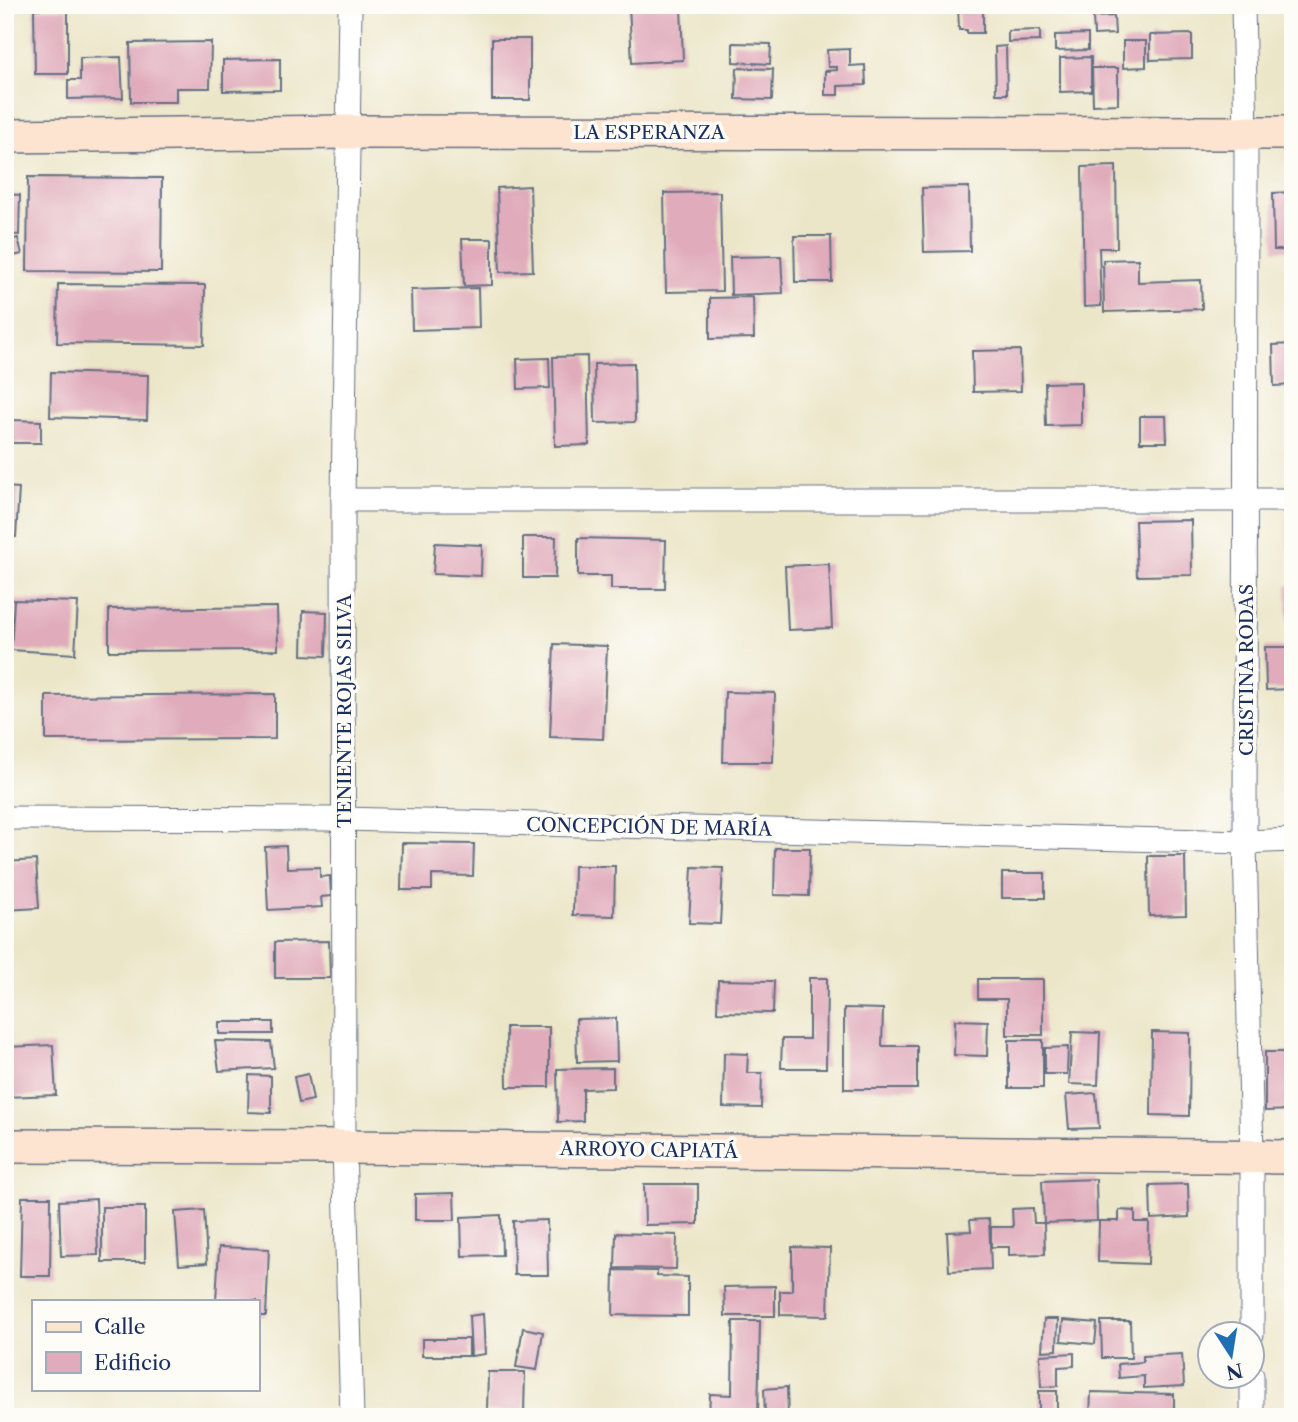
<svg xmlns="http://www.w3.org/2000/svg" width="1298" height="1422" font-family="'Libre Caslon Text',serif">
  <rect width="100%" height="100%" fill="#fdfcf7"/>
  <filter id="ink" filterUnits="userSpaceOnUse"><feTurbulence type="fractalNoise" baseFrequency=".0143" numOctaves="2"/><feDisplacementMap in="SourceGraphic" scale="14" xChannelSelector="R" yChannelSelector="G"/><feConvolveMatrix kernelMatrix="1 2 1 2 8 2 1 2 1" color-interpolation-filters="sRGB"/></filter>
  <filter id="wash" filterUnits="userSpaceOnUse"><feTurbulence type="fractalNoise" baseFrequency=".00686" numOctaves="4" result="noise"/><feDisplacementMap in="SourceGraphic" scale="28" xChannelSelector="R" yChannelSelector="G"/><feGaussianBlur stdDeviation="1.57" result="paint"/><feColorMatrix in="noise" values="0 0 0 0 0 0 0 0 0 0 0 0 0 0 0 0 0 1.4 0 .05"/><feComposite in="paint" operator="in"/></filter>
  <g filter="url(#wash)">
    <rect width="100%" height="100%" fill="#ece6c9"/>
    <g id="blocks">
      <g fill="#e0abbb">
        <polygon points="629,5 681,5 683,60 632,63"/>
        <polygon points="958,5 983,5 983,33 967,33 967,30 959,30"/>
        <polygon points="34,9 68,9 68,74 35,74"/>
        <polygon points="1114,16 1115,34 1094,35 1093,17"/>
        <polygon points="1040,30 1040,41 1008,42 1008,31"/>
        <polygon points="1088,34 1088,50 1055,51 1055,35"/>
        <polygon points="1192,34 1192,59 1150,60 1150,35"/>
        <rect x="492" y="39" width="38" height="61"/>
        <polygon points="1123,41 1146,41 1146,67 1123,68"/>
        <polygon points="211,42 210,88 176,88 176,102 131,102 130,43"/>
        <polygon points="733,43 771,44 770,64 733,62"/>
        <polygon points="1006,46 1007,94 996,94 995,47"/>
        <polygon points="850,49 850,66 865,65 866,85 838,86 838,95 825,95 825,71 837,70 837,67 828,67 827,50"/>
        <polygon points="121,57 123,98 68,99 68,80 80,80 80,58"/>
        <polygon points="1091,57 1091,91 1060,92 1060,58"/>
        <polygon points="280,59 280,90 223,91 223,60"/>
        <polygon points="737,68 773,69 772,100 736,99"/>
        <polygon points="1092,68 1118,68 1118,104 1093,105"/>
        <polygon points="1116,166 1117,248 1099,248 1101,306 1084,307 1082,167"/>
        <polygon points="28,177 162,178 161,272 27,271"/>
        <polygon points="530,186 533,271 500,272 497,188"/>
        <polygon points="969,187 970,251 924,252 922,188"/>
        <polygon points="720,192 722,291 666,292 664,193"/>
        <polygon points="1293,192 1293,250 1274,250 1273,193"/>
        <polygon points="5,194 20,195 19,235 5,234"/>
        <polygon points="794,236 831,236 832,282 795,282"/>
        <polygon points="18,238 22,254 5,258 5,241"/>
        <polygon points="462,239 492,239 492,285 464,286"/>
        <polygon points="781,256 783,293 731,295 730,257"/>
        <polygon points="1138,259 1138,282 1201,280 1202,309 1104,312 1103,260"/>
        <polygon points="58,284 205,285 204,345 57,343"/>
        <polygon points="478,288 479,328 412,330 411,290"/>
        <polygon points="753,297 754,338 710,339 710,298"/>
        <polygon points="1293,344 1293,385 1274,386 1273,345"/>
        <polygon points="1020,350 1021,391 973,392 972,351"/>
        <polygon points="587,356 589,445 555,446 553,357"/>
        <polygon points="549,358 550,388 518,389 517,359"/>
        <polygon points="634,363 635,422 595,423 594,364"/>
        <polygon points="51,372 148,375 147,420 50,417"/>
        <polygon points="1081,382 1081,425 1046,426 1045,383"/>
        <polygon points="1140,416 1166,416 1167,442 1140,442"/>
        <polygon points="12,420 41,421 41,443 11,443"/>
        <polygon points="5,487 19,488 16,537 5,537"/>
        <polygon points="1287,515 1293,515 1293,546 1288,547"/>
        <polygon points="1191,520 1192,575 1137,576 1135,521"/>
        <polygon points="523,537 556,537 555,578 523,578"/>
        <polygon points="578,538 666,540 665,589 611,589 611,576 578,576"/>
        <polygon points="435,543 482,545 481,576 433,574"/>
        <polygon points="829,564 832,628 788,630 785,566"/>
        <polygon points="1287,585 1293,585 1293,621 1288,621"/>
        <rect x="5" y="593" width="4" height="46"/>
        <polygon points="14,600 78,602 75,654 11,650"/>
        <polygon points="277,607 278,650 109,651 109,609"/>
        <polygon points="303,611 327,612 326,656 302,655"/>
        <polygon points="554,644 607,646 603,739 550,737"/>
        <polygon points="1265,647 1293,647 1293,689 1266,690"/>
        <polygon points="725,692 775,693 773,762 723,762"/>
        <polygon points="275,694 275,739 46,740 46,696"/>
        <polygon points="5,702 10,702 9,737 5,737"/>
        <polygon points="402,843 474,844 473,876 432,875 432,890 401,890"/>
        <polygon points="286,846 287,868 320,867 320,877 330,876 331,896 321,897 322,907 268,910 265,847"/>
        <polygon points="775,848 810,848 809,896 774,895"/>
        <polygon points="1148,856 1185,856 1186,915 1149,916"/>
        <polygon points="36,860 39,908 5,910 5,862"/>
        <polygon points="574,866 615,866 614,916 573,915"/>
        <polygon points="692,867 723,868 720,924 689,923"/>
        <rect x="1002" y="873" width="43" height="25"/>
        <polygon points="329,941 330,978 275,978 275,942"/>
        <polygon points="809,978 827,978 826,1068 781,1068 782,1039 809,1039"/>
        <polygon points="978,979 1043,979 1043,1035 1007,1035 1007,999 978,999"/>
        <polygon points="718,980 774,981 773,1013 717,1012"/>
        <polygon points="844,1008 883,1009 882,1046 917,1046 917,1089 844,1089"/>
        <polygon points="616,1018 617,1061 577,1062 576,1019"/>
        <polygon points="955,1020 988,1021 987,1056 954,1055"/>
        <rect x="219" y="1022" width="54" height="12"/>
        <polygon points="506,1027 549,1027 549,1087 507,1087"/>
        <polygon points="1072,1032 1100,1033 1098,1085 1069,1084"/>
        <polygon points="1152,1032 1190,1033 1189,1116 1151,1115"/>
        <rect x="1009" y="1040" width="34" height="48"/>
        <polygon points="215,1041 271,1042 274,1068 219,1071"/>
        <polygon points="53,1045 56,1095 5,1097 5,1047"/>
        <polygon points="1068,1047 1067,1074 1045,1074 1045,1048"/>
        <polygon points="1265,1052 1293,1052 1293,1110 1265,1111"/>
        <polygon points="724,1053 748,1054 747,1073 762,1073 761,1108 723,1107"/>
        <polygon points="613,1068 613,1088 583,1089 583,1121 558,1122 557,1069"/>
        <polygon points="308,1074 313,1100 299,1103 294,1077"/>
        <polygon points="249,1075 271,1076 271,1113 248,1112"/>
        <polygon points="1096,1093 1099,1128 1069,1129 1066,1095"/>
        <polygon points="1096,1179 1097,1221 1044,1223 1042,1181"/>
        <polygon points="644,1184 698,1184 698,1224 645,1225"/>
        <polygon points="1188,1184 1189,1217 1151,1219 1150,1185"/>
        <polygon points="454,1193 455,1220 415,1220 415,1194"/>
        <polygon points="22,1197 51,1197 50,1276 20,1276"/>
        <polygon points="96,1199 98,1255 61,1256 59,1201"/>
        <rect x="102" y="1207" width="43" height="55"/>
        <polygon points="1033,1208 1034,1223 1044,1223 1045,1254 1009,1255 1009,1247 991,1247 991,1227 1013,1227 1012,1209"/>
        <polygon points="204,1210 207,1263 179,1265 175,1212"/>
        <polygon points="1119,1210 1135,1211 1135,1222 1149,1222 1148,1264 1098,1262 1099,1221 1119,1221"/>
        <polygon points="501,1215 502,1255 462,1256 461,1217"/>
        <polygon points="989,1219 991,1269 949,1271 947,1232 971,1231 970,1220"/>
        <polygon points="547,1220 548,1275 514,1275 513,1221"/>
        <polygon points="616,1233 677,1235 676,1269 615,1268"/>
        <polygon points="219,1247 269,1249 266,1316 257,1316 257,1301 216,1301"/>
        <polygon points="792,1247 830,1248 828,1316 780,1315 780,1291 792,1291"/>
        <polygon points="614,1270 657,1271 657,1276 688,1277 688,1316 613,1315"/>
        <polygon points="775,1286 775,1316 725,1316 724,1287"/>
        <polygon points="483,1314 485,1354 471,1356 469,1316"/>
        <polygon points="1044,1319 1058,1319 1057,1350 1042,1351"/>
        <polygon points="1063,1320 1097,1323 1095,1344 1061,1341"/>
        <polygon points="733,1321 760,1321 758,1417 709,1417 710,1394 732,1395"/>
        <polygon points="1101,1321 1130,1321 1131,1358 1102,1358"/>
        <polygon points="523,1328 543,1332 537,1370 516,1367"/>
        <rect x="422" y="1339" width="47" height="17"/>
        <polygon points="1074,1353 1074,1366 1058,1367 1058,1386 1041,1387 1040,1355"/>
        <polygon points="1182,1354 1184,1386 1144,1388 1144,1376 1119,1378 1118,1364 1143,1362 1143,1356"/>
        <polygon points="488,1372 525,1372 524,1413 487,1411"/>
        <polygon points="787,1387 788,1417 765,1417 764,1389"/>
        <rect x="1039" y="1391" width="18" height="19"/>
        <polygon points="1091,1392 1174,1394 1174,1417 1090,1417"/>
      </g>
    </g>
  </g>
  <g filter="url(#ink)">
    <use href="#blocks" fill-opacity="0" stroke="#646f83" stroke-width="2"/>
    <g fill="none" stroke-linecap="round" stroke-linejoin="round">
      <defs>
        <g id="street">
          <polyline points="350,5 343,500 344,1147 352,1417"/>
          <polyline points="1243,5 1246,133 1245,842 1252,1157 1252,1334"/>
          <polyline points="343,500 1293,500"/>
          <polyline points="5,818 344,819 1245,842 1293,840"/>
          <polyline points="1252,1417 1252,1376"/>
        </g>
        <g id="secondary">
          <polyline points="5,136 346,132 1293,133"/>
          <polyline points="5,1146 344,1147 1293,1157"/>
        </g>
      </defs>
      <use href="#street" stroke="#646f83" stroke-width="25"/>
      <use href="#secondary" stroke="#646f83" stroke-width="36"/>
      <use href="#street" stroke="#fff" stroke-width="23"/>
      <use href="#secondary" stroke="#fde4d0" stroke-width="33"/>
    </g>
  </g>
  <g text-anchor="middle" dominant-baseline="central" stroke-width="7" stroke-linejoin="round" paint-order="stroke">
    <g font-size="19" fill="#1b2f5e" stroke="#fdfcf7">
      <text x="649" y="132">LA ESPERANZA</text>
      <text transform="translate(1246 670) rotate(-90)">CRISTINA RODAS</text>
      <text transform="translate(344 711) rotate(-90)">TENIENTE ROJAS SILVA</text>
      <text transform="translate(649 827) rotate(1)">CONCEPCIÓN DE MARÍA</text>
      <text transform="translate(649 1150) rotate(1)">ARROYO CAPIATÁ</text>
    </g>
  </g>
  <rect width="1298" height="1422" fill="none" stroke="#fdfcf7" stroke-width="28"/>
  <rect x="32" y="1300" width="228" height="91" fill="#fdfcf7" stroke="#a3aaba" stroke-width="2"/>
  <rect x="46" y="1322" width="35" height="10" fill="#fde4d0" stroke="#a3aaba" stroke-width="2"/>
  <text x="94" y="1334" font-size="21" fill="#1b2f5e">Calle</text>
  <rect x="46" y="1352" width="35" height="21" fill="#e0abbb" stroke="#a3aaba" stroke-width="2"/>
  <text x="94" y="1370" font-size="21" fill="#1b2f5e">Edificio</text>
  <g transform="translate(1231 1355) rotate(168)"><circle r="33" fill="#fdfcf7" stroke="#a3aaba" stroke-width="2"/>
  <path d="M0-5L12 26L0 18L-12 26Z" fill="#1f6fb2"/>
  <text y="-10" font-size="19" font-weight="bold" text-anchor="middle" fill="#1b2f5e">N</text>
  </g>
</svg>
